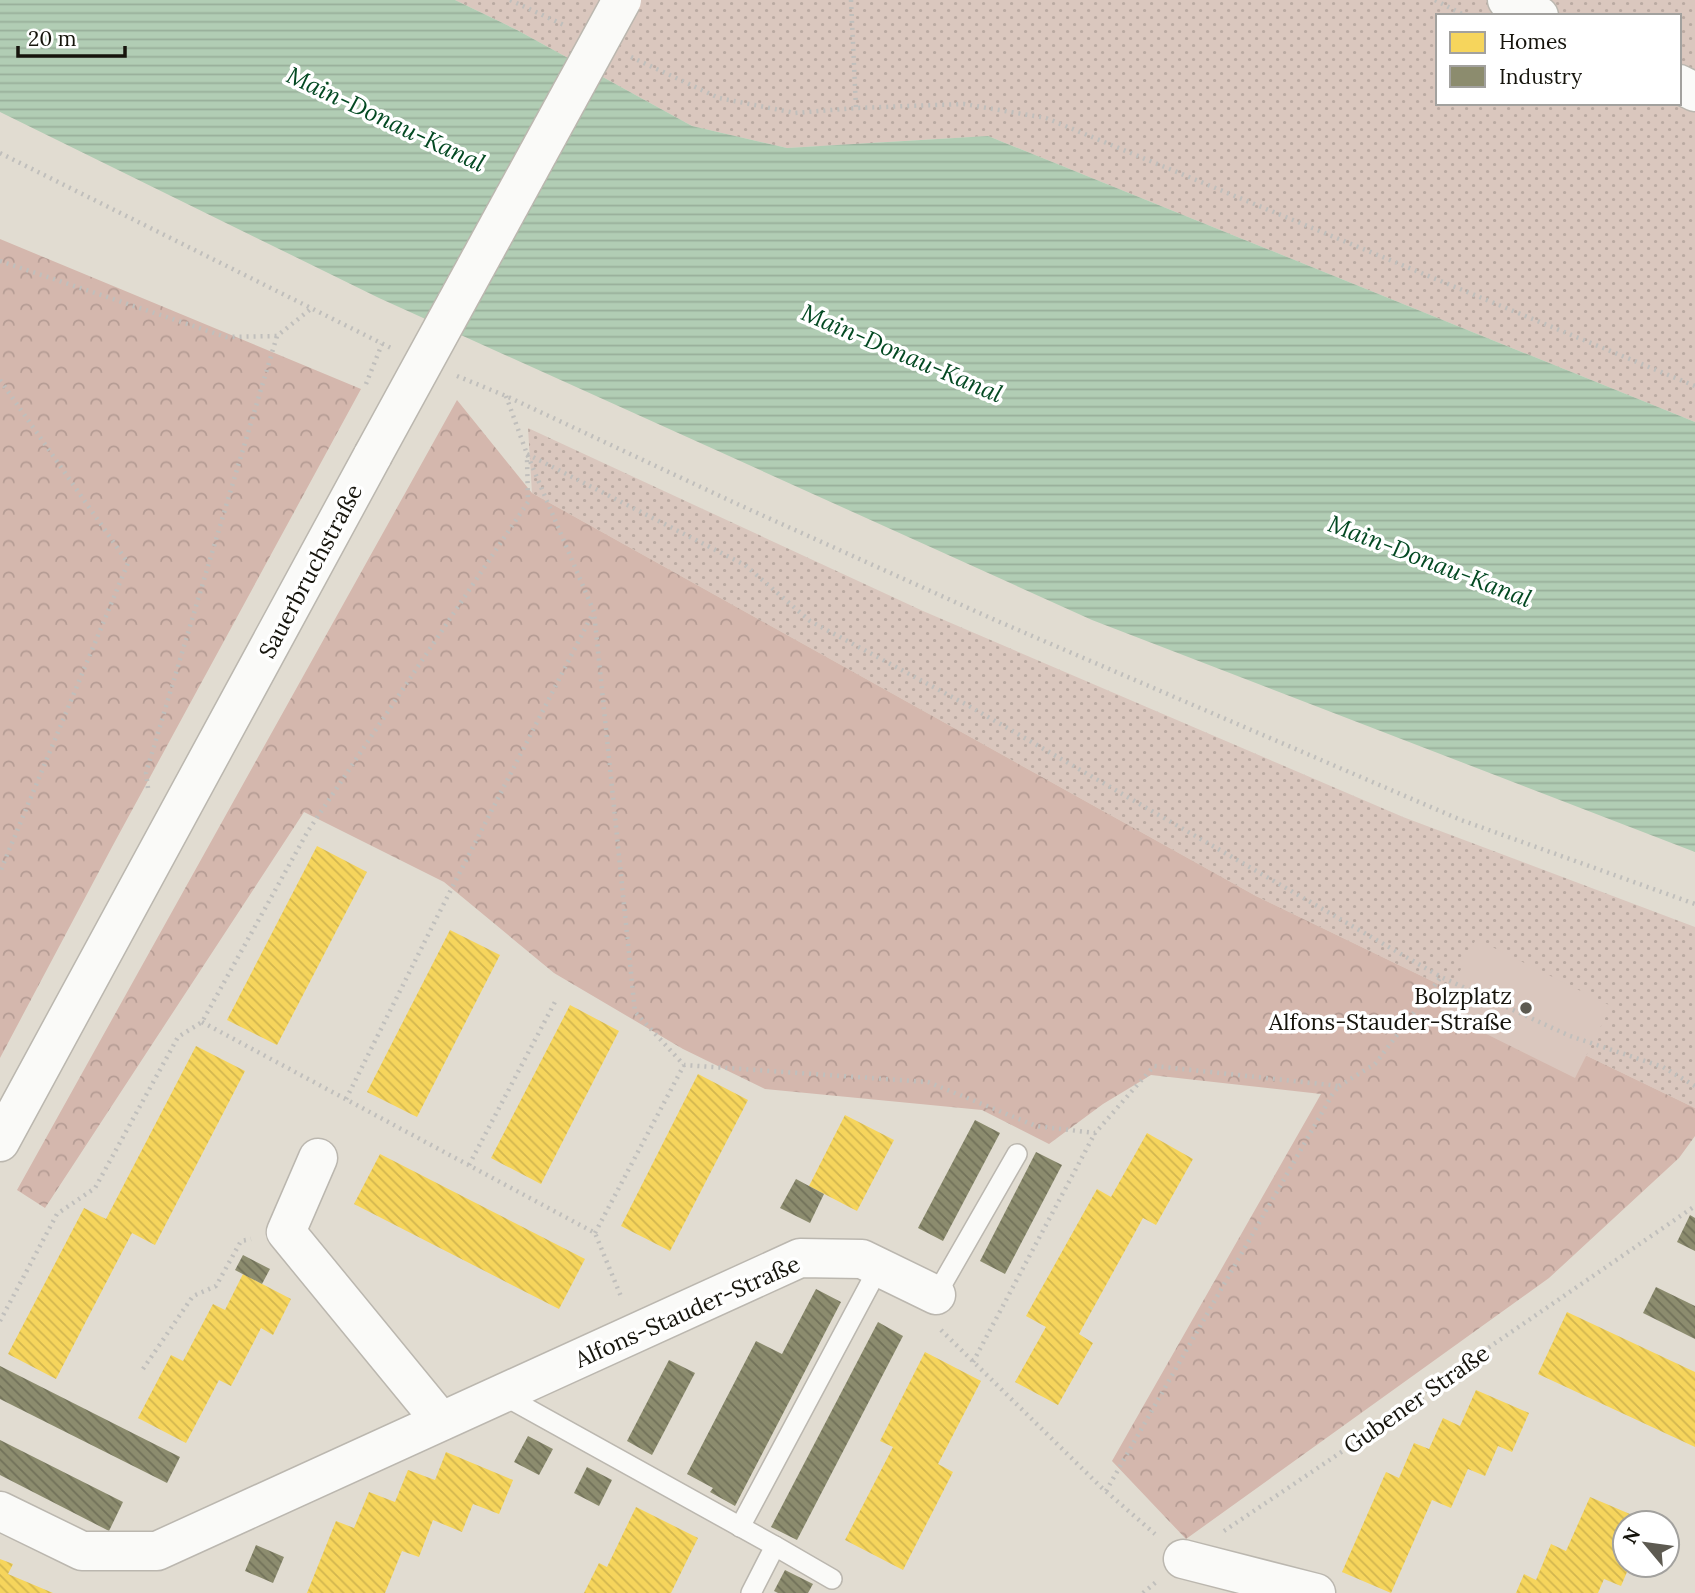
<svg xmlns="http://www.w3.org/2000/svg" width="1695" height="1593" font-family="Lora,serif">
  <defs>
    <pattern id="grass-dots" width="8" height="8" patternUnits="userSpaceOnUse" patternTransform="scale(1.75)"><rect width="8" height="8" fill="#dac7be"/><path d="M2 2h.1M6 6h.1" fill="none" stroke="#baaaa2" stroke-width="1.8" stroke-linecap="round"/></pattern>
    <pattern id="forest-crowns" width="20" height="18" patternUnits="userSpaceOnUse" patternTransform="scale(1.75)"><rect width="20" height="18" fill="#d4b7ad"/><path d="M2 6a3 3 0 1 1 6 0M12 15a3 3 0 1 1 6 0" fill="none" stroke="#b59c94"/></pattern>
    <pattern id="water-rules" width="6" height="5" patternUnits="userSpaceOnUse" patternTransform="scale(1.75)"><rect width="6" height="5" fill="#b1cdb4"/><path d="M0 2.5h6" fill="none" stroke="#98af9a"/></pattern>
    <pattern id="homes-back-hatch" width="6" height="6" patternUnits="userSpaceOnUse" patternTransform="scale(1.75)"><rect width="6" height="6" fill="#f6d55c"/><path d="M-1 5l2 2M0 0l6 6M5-1l2 2" fill="none" stroke="#d2b64f"/></pattern>
    <pattern id="industry-back-hatch" width="6" height="6" patternUnits="userSpaceOnUse" patternTransform="scale(1.75)"><rect width="6" height="6" fill="#8c8c6e"/><path d="M-1 5l2 2M0 0l6 6M5-1l2 2" fill="none" stroke="#717159"/></pattern>
  </defs>
  <rect width="100%" height="100%" fill="#e1dcd1"/>
  <g fill="url(#grass-dots)" fill-rule="evenodd">
    <path d="M 455,0 L 1695,0 L 1695,422 L 988,136 L 787,148 L 692,126 L 517,30 ZM 1438,16 L 1679,16 L 1679,103 L 1438,103 Z"/>
    <polygon points="528,428 923,611 1403,817 1695,927 1695,1108 1256,896 532,493"/>
  </g>
  <g fill="url(#forest-crowns)">
    <polygon points="0,239 361,389 112,847 0,1058"/>
    <polygon points="457,400 532,493 1256,896 1695,1108 1695,1136 1679,1158 1549,1278 1186,1539 1112,1461 1321,1094 1151,1075 1103,1104 1049,1144 982,1110 765,1089 683,1049 554,973 444,882 304,812 45,1208 17,1190"/>
  </g>
  <polygon fill="#dac7be" points="1476,939 1611,1006 1575,1078 1440,1011"/>
  <polygon fill="url(#water-rules)" points="0,0 455,0 517,30 692,126 787,148 988,136 1695,422 1695,852 1092,620 379,298 0,112"/>
  <g fill="url(#homes-back-hatch)">
    <polygon points="317,846 367,872 277,1045 227,1020"/>
    <polygon points="450,930 500,955 417,1117 367,1092"/>
    <polygon points="570,1005 619,1031 541,1184 491,1158"/>
    <polygon points="196,1046 245,1071 155,1245 132,1233 56,1379 8,1354 84,1208 106,1219"/>
    <polygon points="698,1074 748,1100 670,1251 621,1226"/>
    <polygon points="845,1115 894,1140 857,1211 809,1186"/>
    <polygon points="1147,1133 1193,1159 1156,1225 1143,1218 1079,1334 1093,1343 1058,1405 1015,1382 1046,1327 1026,1316 1097,1189 1111,1197"/>
    <polygon points="380,1154 585,1259 559,1309 354,1204"/>
    <polygon points="243,1274 291,1299 273,1335 261,1328 231,1386 219,1380 186,1443 138,1418 171,1355 183,1361 213,1304 225,1310"/>
    <polygon points="1567,1312 1695,1372 1695,1447 1538,1374"/>
    <polygon points="925,1352 981,1381 938,1464 953,1472 903,1570 845,1540 893,1447 880,1441"/>
    <polygon points="1476,1390 1529,1413 1512,1452 1498,1446 1485,1476 1468,1469 1451,1508 1432,1500 1391,1593 1342,1572 1386,1472 1399,1478 1414,1443 1429,1449 1443,1418 1460,1426"/>
    <polygon points="446,1452 513,1480 499,1514 473,1504 462,1532 433,1520 419,1557 402,1551 385,1593 307,1593 336,1521 354,1528 369,1492 395,1502 408,1470 435,1480"/>
    <polygon points="1590,1497 1651,1523 1625,1523 1625,1565 1630,1565 1621,1586 1604,1579 1598,1593 1516,1593 1524,1574 1536,1580 1551,1544 1566,1551"/>
    <polygon points="636,1507 698,1538 671,1593 584,1593 599,1563 607,1567"/>
    <polygon points="0,1559 13,1564 8,1574 53,1593 0,1593"/>
  </g>
  <g fill="url(#industry-back-hatch)">
    <polygon points="975,1120 1000,1133 943,1241 918,1228"/>
    <polygon points="1036,1152 1062,1165 1005,1274 980,1261"/>
    <polygon points="796,1179 824,1194 810,1223 780,1208"/>
    <polygon points="1690,1215 1695,1218 1695,1251 1677,1242"/>
    <polygon points="243,1255 270,1269 262,1284 235,1270"/>
    <polygon points="1656,1287 1695,1306 1695,1339 1643,1313"/>
    <polygon points="816,1289 841,1302 735,1506 710,1492 713,1488 687,1474 756,1341 782,1354"/>
    <polygon points="878,1322 903,1336 797,1540 771,1527"/>
    <polygon points="669,1360 695,1373 652,1455 627,1441"/>
    <polygon points="0,1366 180,1457 167,1483 0,1399"/>
    <polygon points="528,1436 553,1449 539,1475 514,1462"/>
    <polygon points="0,1440 123,1502 109,1531 0,1475"/>
    <polygon points="587,1467 612,1480 599,1506 574,1493"/>
    <polygon points="256,1545 284,1557 273,1583 245,1571"/>
    <polygon points="785,1570 813,1584 808,1593 778,1593 774,1591"/>
  </g>
  <g fill="none" stroke-linecap="round" stroke-linejoin="round">
    <defs>
      <g id="service">
        <polyline points="936,1295 1017,1154"/>
        <polyline points="501,1394 775,1546 751,1593"/>
        <polyline points="740,1527 879,1267"/>
        <polyline points="775,1546 832,1579"/>
      </g>
      <g id="minor">
        <polyline points="318,1158 286,1232 441,1421"/>
        <polyline points="0,1511 82,1551 157,1551 800,1258 862,1259 936,1295"/>
        <polyline points="1183,1559 1316,1593"/>
      </g>
      <polyline id="tertiary" points="0,1142 373,455"/>
      <g id="secondary">
        <polyline points="1507,0 1539,16"/>
        <polyline points="1679,84 1695,92"/>
      </g>
    </defs>
    <use href="#service" stroke="#bbb7af" stroke-width="22"/>
    <use href="#minor" stroke="#bbb7af" stroke-width="41"/>
    <use href="#tertiary" stroke="#bbb7af" stroke-width="41"/>
    <use href="#secondary" stroke="#bbb7af" stroke-width="41"/>
    <g stroke="#c0bfbc" stroke-width="4.5" stroke-dasharray="2 5" stroke-linecap="butt">
      <polyline points="510,0 566,26"/>
      <polyline points="851,0 856,108"/>
      <polyline points="1435,0 1466,16"/>
      <polyline points="631,57 719,98 795,113 856,108 964,104 1046,118 1695,386"/>
      <polyline points="0,153 391,348"/>
      <polyline points="0,261 226,337 277,336"/>
      <polyline points="457,376 506,396 735,503 995,620 1461,820 1695,904"/>
      <polyline points="0,380 128,563 0,872"/>
      <polyline points="366,384 382,344"/>
      <polyline points="506,396 527,454 594,612 635,1012 684,1065 928,1082 1036,1126 1095,1133 1154,1066 1339,1086 1332,1095 1106,1491"/>
      <polyline points="527,454 745,565 810,621 969,706 1441,977 1570,1036 1663,1067 1695,1086"/>
      <polyline points="148,788 146,773 277,336 312,308"/>
      <polyline points="202,1022 595,1233 622,1299"/>
      <polyline points="1339,1086 1375,1064 1441,977"/>
      <polyline points="346,1099 436,919 593,613"/>
      <polyline points="469,1165 556,1000"/>
      <polyline points="595,1233 684,1065"/>
      <polyline points="0,1321 57,1214 95,1188 178,1037 202,1022 308,831 528,502 527,458"/>
      <polyline points="941,1330 1101,1487 1155,1534"/>
      <polyline points="973,1362 1095,1133"/>
      <polyline points="143,1369 193,1296 216,1286 241,1241 251,1239"/>
      <polyline points="1224,1531 1441,1385 1488,1348 1695,1206"/>
      <polyline points="1143,1593 1156,1582"/>
    </g>
    <use href="#service" stroke="#fafaf8" stroke-width="19"/>
    <use href="#minor" stroke="#fafaf8" stroke-width="38"/>
    <use href="#tertiary" stroke="#fafaf8" stroke-width="38"/>
    <use href="#secondary" stroke="#fafaf8" stroke-width="38"/>
    <defs>
      <polyline id="tertiary-bridge" points="373,455 622,0"/>
    </defs>
    <use href="#tertiary-bridge" stroke="#bbb7af" stroke-width="41" stroke-linecap="butt"/>
    <use href="#tertiary-bridge" stroke="#fafaf8" stroke-width="38"/>
  </g>
  <circle fill="#5d5a51" stroke="#fff" stroke-width="2.5" cx="1526" cy="1008" r="7"/>
  <g text-anchor="middle" dominant-baseline="central" stroke-width="7" stroke-linejoin="round" paint-order="stroke">
    <g font-size="23" fill="#16140c" stroke="#fff">
      <text transform="translate(310 571) rotate(-62)">Sauerbruchstraße</text>
      <text transform="translate(687 1311) rotate(-24)">Alfons-Stauder-Straße</text>
      <text transform="translate(1416 1399) rotate(-35)">Gubener Straße</text>
    </g>
    <g font-size="23" fill="#16140c" stroke="#fff" text-anchor="end">
      <text x="1512" y="995">Bolzplatz<tspan x="1512" dy="26">Alfons-Stauder-Straße</tspan></text>
    </g>
    <g font-size="24" font-style="italic" fill="#034922" stroke="#fff">
      <text transform="translate(386 119) rotate(25)">Main-Donau-Kanal</text>
      <text transform="translate(902 353) rotate(23)">Main-Donau-Kanal</text>
      <text transform="translate(1430 561) rotate(21)">Main-Donau-Kanal</text>
    </g>
  </g>
  <rect x="1436" y="14" width="245" height="91" fill="#ffffff" stroke="#a2a19e" stroke-width="2"/>
  <rect x="1450" y="32" width="35" height="21" fill="#f6d55c" stroke="#a2a19e" stroke-width="2"/>
  <text x="1499" y="49" font-size="21" fill="#16140c">Homes</text>
  <rect x="1450" y="66" width="35" height="21" fill="#8c8c6e" stroke="#a2a19e" stroke-width="2"/>
  <text x="1499" y="84" font-size="21" fill="#16140c">Industry</text>
  <g transform="translate(1646 1544) rotate(299)"><circle r="33" fill="#ffffff" stroke="#a2a19e" stroke-width="2"/>
  <path d="M0-5L12 26L0 18L-12 26Z" fill="#5d5a51"/>
  <text y="-10" font-size="19" font-weight="bold" text-anchor="middle" fill="#16140c">N</text>
  </g>
  <path d="M18 46v10h107v-10" fill="none" stroke="#16140c" stroke-width="3.5"/>
  <text x="28" y="46" font-size="21" fill="#16140c" stroke="#ffffff" stroke-width="5" paint-order="stroke">20 m</text>
</svg>
